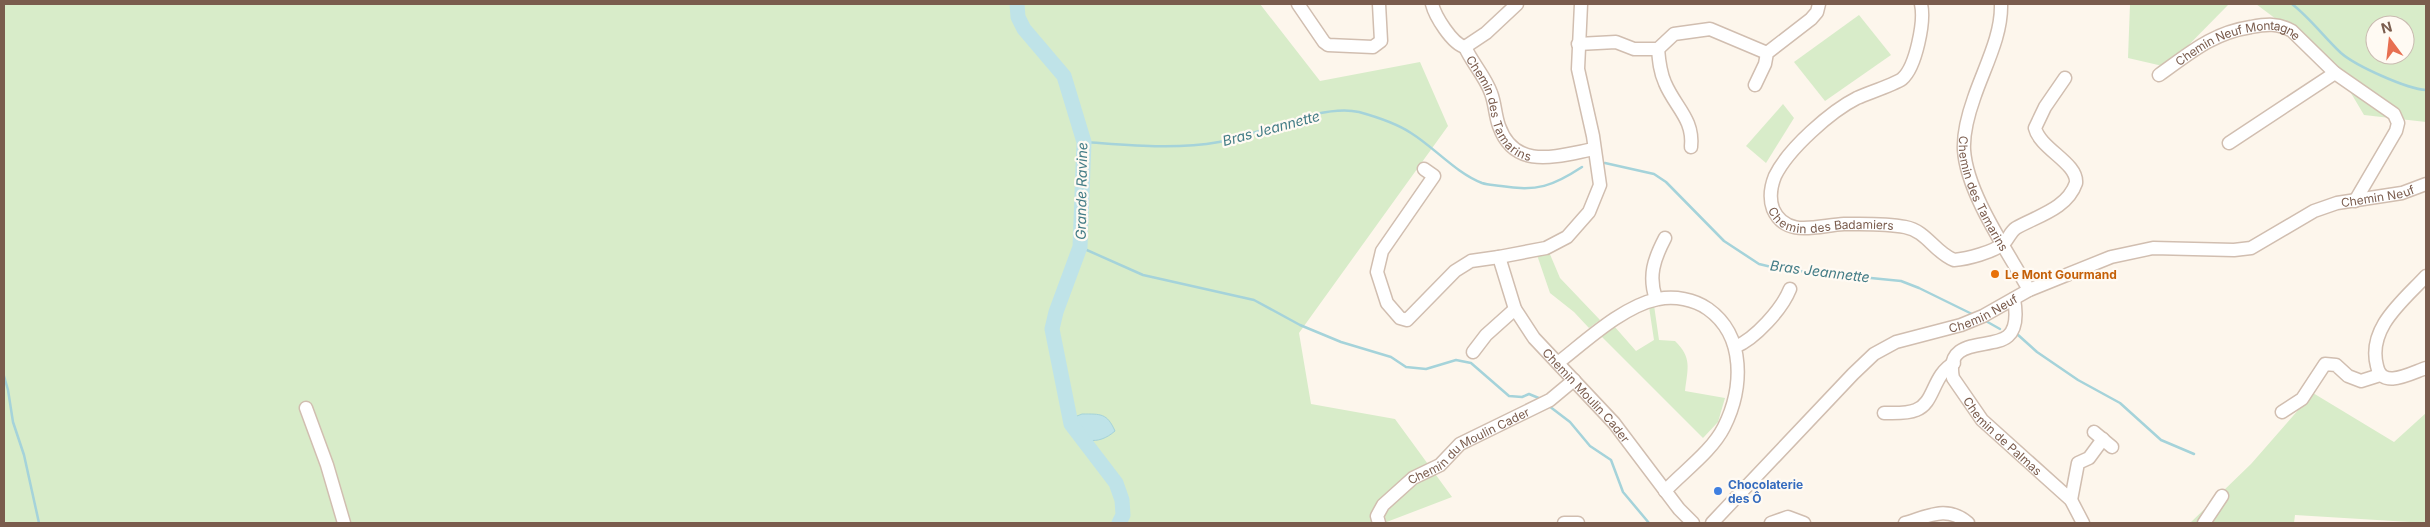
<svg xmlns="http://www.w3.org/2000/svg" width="2430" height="527" font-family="Inter,sans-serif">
  <rect width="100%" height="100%" fill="#fdf6ec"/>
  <g fill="#d8ecc9" fill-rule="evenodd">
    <polygon points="4,4 1260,4 1320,81 1420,62 1448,126 1299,333 1311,404 1395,419 1452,497 1384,523 4,523"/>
    <polygon points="2130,4 2229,4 2167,67 2128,58"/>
    <path d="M 2256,4 L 2426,4 L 2426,122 L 2364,115 L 2332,61 ZM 2375,25 L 2405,25 L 2405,55 L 2375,55 Z"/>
    <polygon points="1859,15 1891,55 1825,101 1794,62"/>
    <polygon points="1783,104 1794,118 1766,163 1746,146"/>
    <polygon points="1549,252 1560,278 1600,320 1589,328 1574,312 1550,293 1537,255"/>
    <path d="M 1654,305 L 1659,340 L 1675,341 C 1692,358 1688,367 1685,391 L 1725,398 L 1718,422 L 1703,438 L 1600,335 L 1614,326 L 1636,351 L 1654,340 L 1649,307 Z"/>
    <polygon points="2313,393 2394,442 2426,413 2426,523 2295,515 2294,523 2190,523 2251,464"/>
  </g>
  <path fill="#bfe3e8" stroke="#a5d3da" d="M 1082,414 C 1101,414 1107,413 1115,431 C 1098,446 1079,443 1066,424 L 1072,418 Z"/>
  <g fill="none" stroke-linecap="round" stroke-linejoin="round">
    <g stroke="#a5d3da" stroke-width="2.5">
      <path d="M 2292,4 C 2310,18 2324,37 2341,53 C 2356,66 2407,89 2426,90"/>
      <path d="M 1084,142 C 1129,145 1174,150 1219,142 C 1259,135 1321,103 1359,112 C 1377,117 1396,123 1411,133 C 1435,148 1456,173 1482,183 C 1488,185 1495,185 1501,186 C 1537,192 1553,186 1582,167"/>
      <polyline points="1605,163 1654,174 1666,182 1724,241 1759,264 1780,269 1901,281 1919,288 1974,315"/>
      <polyline points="1080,247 1143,275 1254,300 1300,325 1341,342 1391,357 1406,367 1426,369 1456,360 1471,363 1509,396 1522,397 1529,394 1541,399"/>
      <polyline points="1984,320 2000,329"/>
      <polyline points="2017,334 2037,352 2078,380 2120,403 2161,440 2194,454"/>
      <polyline points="4,376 8,390 13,422 24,455 39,523"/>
      <polyline points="1549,406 1570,422 1590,446 1611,460 1623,492 1649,523"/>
    </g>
    <polyline stroke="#bfe3e8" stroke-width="15" points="1017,4 1018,17 1024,29 1064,76 1084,142 1080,247 1056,312 1052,329 1071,424 1116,483 1122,500 1123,515 1119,523"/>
    <defs>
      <g id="minor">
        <polyline points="1298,4 1324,42 1328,45 1373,47 1381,41 1379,4"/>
        <path d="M 1432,4 C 1435,16 1452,44 1465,47"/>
        <path id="s1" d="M 1581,4 L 1578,69 L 1593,136 L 1600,185 L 1589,212 L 1567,237 L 1546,248 L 1499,257 L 1515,309 L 1534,338 L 1614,423 L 1679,509 L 1693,523"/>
        <path id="s2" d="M 1921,4 C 1925,21 1916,67 1902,79 C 1893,85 1868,93 1857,98 C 1831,111 1788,149 1775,176 C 1771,186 1769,198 1773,209 C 1786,239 1819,225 1844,224 C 1863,224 1885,223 1905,227 C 1927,231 1934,252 1954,260 C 1967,259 1994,252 2004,243 C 2009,238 2010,232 2016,228 C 2037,216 2067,209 2076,183 C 2078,163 2040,149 2035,128 L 2045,107 L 2065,78"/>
        <path id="s3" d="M 2001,4 C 2002,36 1984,68 1974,98 C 1968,115 1963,132 1964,150 C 1967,194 2007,250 2029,290"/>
        <polyline points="1578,44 1616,42 1634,49 1658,49 1674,34 1710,29 1767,53"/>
        <path id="s4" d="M 1465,47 C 1472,63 1485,76 1491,93 C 1495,103 1495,115 1499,126 C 1515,171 1557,156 1594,149"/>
        <polyline points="1465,47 1486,33 1517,4"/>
        <path d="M 1658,49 C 1659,61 1660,72 1665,83 C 1675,107 1694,119 1691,147"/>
        <path id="s5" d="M 2159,75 C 2190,53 2212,33 2251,27 C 2267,24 2278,23 2292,31 L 2335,73 L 2394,114 L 2398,123 L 2396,131 L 2355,201"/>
        <polyline points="1755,85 1765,64 1767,53 1811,19 1817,12 1819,4"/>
        <polyline points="2229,143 2335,73"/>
        <polyline points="1424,169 1434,176 1382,251 1377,272 1387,303 1400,318 1407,320 1455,271 1471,261 1499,257"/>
        <path d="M 2426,276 C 2403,301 2367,328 2377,366 C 2382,390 2411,373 2426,368"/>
        <path d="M 1656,299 C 1648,276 1654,259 1665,238"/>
        <path id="s6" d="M 2014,299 C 2016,310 2018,327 2008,336 C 1992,350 1944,336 1953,378 L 1982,420 L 2071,500 L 2083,523"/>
        <path d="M 1735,347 C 1755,339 1782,309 1790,289"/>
        <polyline points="1473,352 1486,335 1515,309"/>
        <path d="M 1559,362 C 1586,341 1623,306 1658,299 C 1675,296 1694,299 1708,309 C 1746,336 1743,389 1724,427 C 1712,451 1684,471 1665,491"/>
        <polyline points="306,408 327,465 344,523"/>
        <polyline points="2282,412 2302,399 2325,364 2336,365 2348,376 2361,381 2380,375"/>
        <path d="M 1884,413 C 1894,413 1907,414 1916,410 C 1935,403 1932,375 1954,363"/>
        <polyline points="2094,432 2112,447"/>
        <polyline points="2071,500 2078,463 2089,458 2103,439"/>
        <path id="s7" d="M 1379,523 L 1377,516 L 1383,505 L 1413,478 L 1440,465 L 1460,444 L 1550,400 L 1574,380"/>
        <polyline points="1564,523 1578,523"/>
        <path id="s8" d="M 1712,523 L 1853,374 L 1874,354 L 1896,342 L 1961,325 L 1983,316 L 2029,290 L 2111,257 L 2153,248 L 2234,250 L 2251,248 L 2314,211 L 2337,203 L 2402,193 L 2426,184"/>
        <polyline points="1771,523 1788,517 1804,523"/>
        <path d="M 1905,523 C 1929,516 1947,505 1968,523"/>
        <polyline points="2204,523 2222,496"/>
      </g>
    </defs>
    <use href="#minor" stroke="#d1beb0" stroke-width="15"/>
    <use href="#minor" stroke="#fff" stroke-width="12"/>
  </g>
  <circle fill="#e8710a" stroke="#fffaf3" stroke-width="2" cx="1995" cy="274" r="5"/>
  <circle fill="#3f7fe0" stroke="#fffaf3" stroke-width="2" cx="1718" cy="491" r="5"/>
  <g text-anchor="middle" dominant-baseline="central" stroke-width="4.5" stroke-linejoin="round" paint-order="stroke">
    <g font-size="12" fill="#7a5c4d" stroke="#fffaf3">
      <text stroke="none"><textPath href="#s5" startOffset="89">Chemin Neuf Montagne</textPath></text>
      <text stroke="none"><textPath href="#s4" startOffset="72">Chemin des Tamarins</textPath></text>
      <text stroke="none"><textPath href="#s3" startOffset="199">Chemin des Tamarins</textPath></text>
      <text stroke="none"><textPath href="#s8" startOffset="771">Chemin Neuf</textPath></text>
      <text stroke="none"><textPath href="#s2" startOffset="340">Chemin des Badamiers</textPath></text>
      <text stroke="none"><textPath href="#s8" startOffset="351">Chemin Neuf</textPath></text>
      <text stroke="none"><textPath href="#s1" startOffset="484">Chemin Moulin Cader</textPath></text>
      <text stroke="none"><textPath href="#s6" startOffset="196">Chemin de Palmas</textPath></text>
      <text stroke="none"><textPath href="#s7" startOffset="125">Chemin du Moulin Cader</textPath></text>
    </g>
    <g font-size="12" font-weight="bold" fill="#c56008" stroke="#fffaf3" text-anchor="start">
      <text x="2005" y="274">Le Mont Gourmand</text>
    </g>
    <g font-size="12" font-weight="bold" fill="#366cbe" stroke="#fffaf3" text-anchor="start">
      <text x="1728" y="484">Chocolaterie<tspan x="1728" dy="14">des Ô</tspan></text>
    </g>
    <g font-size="14" font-style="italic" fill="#437c86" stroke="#fffaf3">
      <text transform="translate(1271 128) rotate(-15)">Bras Jeannette</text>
      <text transform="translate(1081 191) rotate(-89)">Grande Ravine</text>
      <text transform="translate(1820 271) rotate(7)">Bras Jeannette</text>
    </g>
  </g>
  <rect width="2430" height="527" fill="none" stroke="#7a5c4d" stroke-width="10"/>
  <g transform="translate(2390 40) rotate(345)"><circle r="24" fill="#fffaf3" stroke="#cabbb1"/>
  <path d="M0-4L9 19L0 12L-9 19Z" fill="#e76f51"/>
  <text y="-8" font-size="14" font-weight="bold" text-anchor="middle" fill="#7a5c4d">N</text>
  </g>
</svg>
